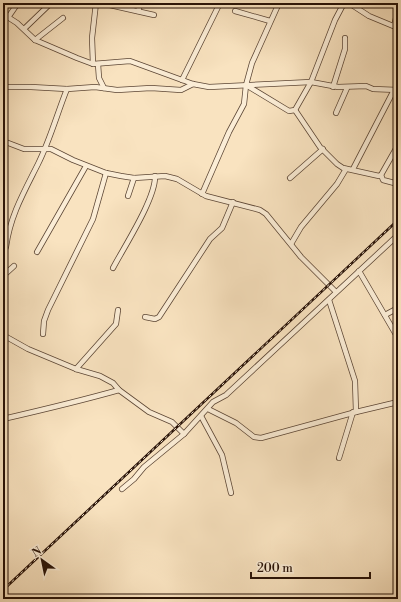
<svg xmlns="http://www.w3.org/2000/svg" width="401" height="602" font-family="'Libre Bodoni',serif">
  <rect width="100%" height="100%" fill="#f9e3c0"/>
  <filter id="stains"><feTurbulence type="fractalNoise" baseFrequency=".005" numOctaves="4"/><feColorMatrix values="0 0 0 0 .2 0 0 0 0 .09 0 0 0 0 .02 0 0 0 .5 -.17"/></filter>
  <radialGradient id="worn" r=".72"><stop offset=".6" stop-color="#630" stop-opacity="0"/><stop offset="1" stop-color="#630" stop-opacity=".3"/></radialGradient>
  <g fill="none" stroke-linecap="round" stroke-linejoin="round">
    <defs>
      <g id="minor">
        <polyline points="101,3 154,15"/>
        <polyline points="349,3 369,16 398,28"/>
        <polyline points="138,11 141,3"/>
        <polyline points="235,11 270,21"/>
        <polyline points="3,14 17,23 35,40 77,58 93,64 130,61 193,84 209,87 311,82 338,87 366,86 373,89 398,90"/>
        <polyline points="9,16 18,3"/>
        <polyline points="394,26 398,10"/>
        <polyline points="24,29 51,3"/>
        <polyline points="35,40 63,18"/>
        <polyline points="93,64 92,38 96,3"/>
        <polyline points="98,64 99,78 104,88"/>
        <polyline points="182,80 220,3"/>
        <polyline points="246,85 289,111 295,110"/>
        <polyline points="3,87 31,87 67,89 95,87 117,90 151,88 181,90 193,84"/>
        <polyline points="333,87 345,49 345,38"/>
        <polyline points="295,110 320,147 337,164 343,168 379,176 381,175 398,145"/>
        <polyline points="295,110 311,82 335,20 344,3"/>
        <polyline points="336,113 347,88"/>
        <polyline points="3,141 24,149 51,149 73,160 106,173 121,176 134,178 165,176 177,179 206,196 260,210 266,214 301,257 336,292"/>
        <polyline points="353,169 394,90"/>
        <polyline points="381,175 383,180 398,184"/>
        <polyline points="290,178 323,149"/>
        <polyline points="202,194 229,132 244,104 246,85 252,63 279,3"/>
        <polyline points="128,196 134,178"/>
        <polyline points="291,244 301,227 337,184 346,169"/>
        <path d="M 6,247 C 10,216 24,192 38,164 C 50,140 57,114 67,89"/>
        <polyline points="37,252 86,166"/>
        <path d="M 113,268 C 124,247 156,198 155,176"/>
        <polyline points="359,271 398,338"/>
        <polyline points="3,276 14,266"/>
        <polyline points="329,300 355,381 356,412"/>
        <polyline points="385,315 398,308"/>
        <polyline points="145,317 155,319 159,317 210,239 222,228 233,202"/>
        <polyline points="43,334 44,321 48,310 93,219 106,173"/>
        <polyline points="3,335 28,349 76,369 100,376 113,383 119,390 149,412 172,422 184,434"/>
        <polyline points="76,369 116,324 118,310"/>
        <polyline points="208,409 236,423 254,437 261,438 356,412 398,402"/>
        <polyline points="201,416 222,455 231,493"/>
        <path d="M 3,419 C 42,410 80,401 119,390"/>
        <polyline points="339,458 353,412"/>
        <polyline points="122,489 134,479 144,467 184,434 213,402 226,395 398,235"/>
      </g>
    </defs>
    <use href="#minor" stroke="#5c4635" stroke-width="6"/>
    <use href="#minor" stroke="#fbedd6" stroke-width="4.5"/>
    <defs>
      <polyline id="rail" points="3,590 398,220"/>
    </defs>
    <use href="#rail" stroke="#281207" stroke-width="2.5"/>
    <use href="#rail" stroke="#fbedd6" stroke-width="1" stroke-dasharray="3" stroke-linecap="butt"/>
  </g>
  <rect width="401" height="602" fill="none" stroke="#f9e3c0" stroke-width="16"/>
  <rect x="4" y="4" width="393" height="594" fill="none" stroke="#281207" stroke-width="2"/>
  <rect x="8" y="8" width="385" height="586" fill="none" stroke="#281207"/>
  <g transform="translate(42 560) rotate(327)" stroke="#fbedd6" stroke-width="3" paint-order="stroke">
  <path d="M0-3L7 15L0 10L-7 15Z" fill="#281207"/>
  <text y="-6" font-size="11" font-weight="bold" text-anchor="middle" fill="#281207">N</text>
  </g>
  <path d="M251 572v6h119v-6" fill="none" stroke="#281207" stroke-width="2"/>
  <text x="257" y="572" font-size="12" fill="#281207" stroke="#fbedd6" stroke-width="3" paint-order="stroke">200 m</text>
  <rect width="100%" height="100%" filter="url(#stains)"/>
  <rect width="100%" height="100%" fill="url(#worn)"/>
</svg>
